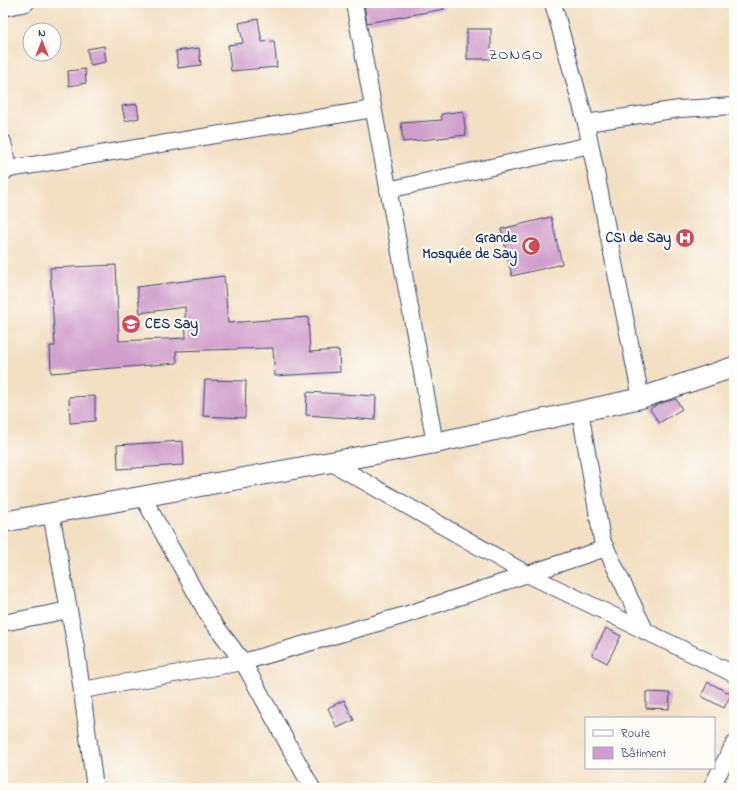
<svg xmlns="http://www.w3.org/2000/svg" width="737" height="791" font-family="'Indie Flower',sans-serif">
  <rect width="100%" height="100%" fill="#fdfcf7"/>
  <filter id="ink" filterUnits="userSpaceOnUse"><feTurbulence type="fractalNoise" baseFrequency=".025" numOctaves="2"/><feDisplacementMap in="SourceGraphic" scale="8" xChannelSelector="R" yChannelSelector="G"/><feConvolveMatrix kernelMatrix="1 2 1 2 8 2 1 2 1" color-interpolation-filters="sRGB"/></filter>
  <filter id="wash" filterUnits="userSpaceOnUse"><feTurbulence type="fractalNoise" baseFrequency=".012" numOctaves="4" result="noise"/><feDisplacementMap in="SourceGraphic" scale="16" xChannelSelector="R" yChannelSelector="G"/><feGaussianBlur stdDeviation="0.9" result="paint"/><feColorMatrix in="noise" values="0 0 0 0 0 0 0 0 0 0 0 0 0 0 0 0 0 1.4 0 .05"/><feComposite in="paint" operator="in"/></filter>
  <g filter="url(#wash)">
    <rect width="100%" height="100%" fill="#f3dfc2"/>
    <g id="blocks">
      <g fill="#d09ecc">
        <polygon points="364,3 443,3 444,9 367,23"/>
        <polygon points="258,19 262,42 274,41 277,67 231,71 228,45 243,43 239,23"/>
        <rect x="467" y="29" width="24" height="30"/>
        <polygon points="104,46 106,62 90,65 87,49"/>
        <polygon points="199,48 201,65 178,68 176,51"/>
        <polygon points="85,69 86,83 69,86 68,71"/>
        <polygon points="137,104 139,118 125,121 122,106"/>
        <polygon points="463,111 466,135 403,142 401,123 442,120 441,114"/>
        <polygon points="551,217 562,264 512,276 501,229"/>
        <polygon points="116,265 119,341 186,338 185,307 140,313 137,287 224,276 228,323 308,317 310,352 339,350 340,372 275,376 273,348 176,351 177,363 51,373 50,346 55,346 50,268"/>
        <polygon points="205,380 246,381 245,418 203,416"/>
        <polygon points="307,392 376,396 375,420 306,415"/>
        <polygon points="95,396 95,421 70,423 69,397"/>
        <polygon points="676,399 682,409 659,423 650,409 658,404"/>
        <polygon points="183,441 184,465 118,469 117,445"/>
        <polygon points="606,628 621,636 607,663 592,655"/>
        <polygon points="708,682 731,694 724,708 701,696"/>
        <polygon points="646,692 670,693 669,709 646,708"/>
        <polygon points="344,700 354,720 337,728 328,708"/>
      </g>
    </g>
  </g>
  <g filter="url(#ink)">
    <use href="#blocks" fill-opacity="0" stroke="#3b496d" stroke-width="1"/>
    <g fill="none" stroke-linecap="round" stroke-linejoin="round">
      <defs>
        <g id="minor">
          <polyline points="354,3 435,443"/>
          <polyline points="553,3 586,123 641,398"/>
          <polyline points="3,8 26,3"/>
          <polyline points="586,123 679,109 734,106"/>
          <polyline points="3,142 8,170"/>
          <polyline points="3,170 373,109"/>
          <polyline points="388,190 590,145"/>
          <polyline points="580,411 602,540 646,632"/>
          <polyline points="330,462 527,574 734,674"/>
          <polyline points="143,497 209,617 243,662 312,788"/>
          <polyline points="51,513 76,648 95,788"/>
          <polyline points="3,623 69,610"/>
          <polyline points="82,690 243,662 405,615 606,548"/>
          <polyline points="711,788 734,744"/>
        </g>
        <polyline id="tertiary" points="3,522 435,443 641,398 734,367"/>
      </defs>
      <use href="#minor" stroke="#3b496d" stroke-width="18"/>
      <use href="#tertiary" stroke="#3b496d" stroke-width="22"/>
      <use href="#minor" stroke="#fff" stroke-width="16"/>
      <use href="#tertiary" stroke="#fff" stroke-width="20"/>
    </g>
  </g>
  <defs>
    <symbol id="hospital-disc" viewBox="-11 -11 22 22"><circle r="9.5" fill="#d1495b" stroke="#fdfcf7"/><path d="M-5-5h3v3.5h4V-5h3V5h-3V1.5h-4V5h-3Z" fill="#fff"/></symbol>
    <symbol id="mosque-disc" viewBox="-11 -11 22 22"><circle r="9.5" fill="#d1495b" stroke="#fdfcf7"/><path d="M3.5-4.9A6 6 0 1 0 3.5 4.9A5 5 0 1 1 3.5-4.9Z" fill="#fff"/></symbol>
    <symbol id="school-disc" viewBox="-11 -11 22 22"><circle r="9.5" fill="#d1495b" stroke="#fdfcf7"/><path d="M0-5L7-2L0 1L-7-2ZM-4 1L0 2.5L4 1V4Q0 6-4 4Z" fill="#fff"/></symbol>
  </defs>
  <g fill-rule="evenodd">
    <use href="#hospital-disc" x="674" y="227" width="22" height="22"/>
    <use href="#mosque-disc" x="520" y="235" width="22" height="22"/>
    <use href="#school-disc" x="120" y="313" width="22" height="22"/>
  </g>
  <g text-anchor="middle" dominant-baseline="central" stroke-width="4" stroke-linejoin="round" paint-order="stroke">
    <g font-size="14" font-weight="bold" fill="#1b2f5e" stroke="#fdfcf7" text-anchor="end">
      <text x="517" y="238">Grande<tspan x="517" dy="16">Mosquée de Say</tspan></text>
      <text x="671" y="238">CSI de Say</text>
      <text x="145" y="324" text-anchor="start">CES Say</text>
    </g>
    <g font-size="16" letter-spacing="1" fill="#1b2f5e" stroke="#fdfcf7">
      <text x="516" y="55">ZONGO</text>
    </g>
  </g>
  <rect width="737" height="791" fill="none" stroke="#fdfcf7" stroke-width="16"/>
  <rect x="585" y="717" width="130" height="52" fill="#fdfcf7" stroke="#a3aaba"/>
  <rect x="593" y="730" width="20" height="6" fill="#ffffff" stroke="#a3aaba"/>
  <text x="621" y="737" font-size="12" fill="#1b2f5e">Route</text>
  <rect x="593" y="747" width="20" height="12" fill="#d09ecc" stroke="#a3aaba"/>
  <text x="621" y="757" font-size="12" fill="#1b2f5e">Bâtiment</text>
  <g transform="translate(42 42)"><circle r="19" fill="#fdfcf7" stroke="#a3aaba"/>
  <path d="M0-3L7 15L0 10L-7 15Z" fill="#d1495b"/>
  <text y="-6" font-size="11" font-weight="bold" text-anchor="middle" fill="#1b2f5e">N</text>
  </g>
</svg>
